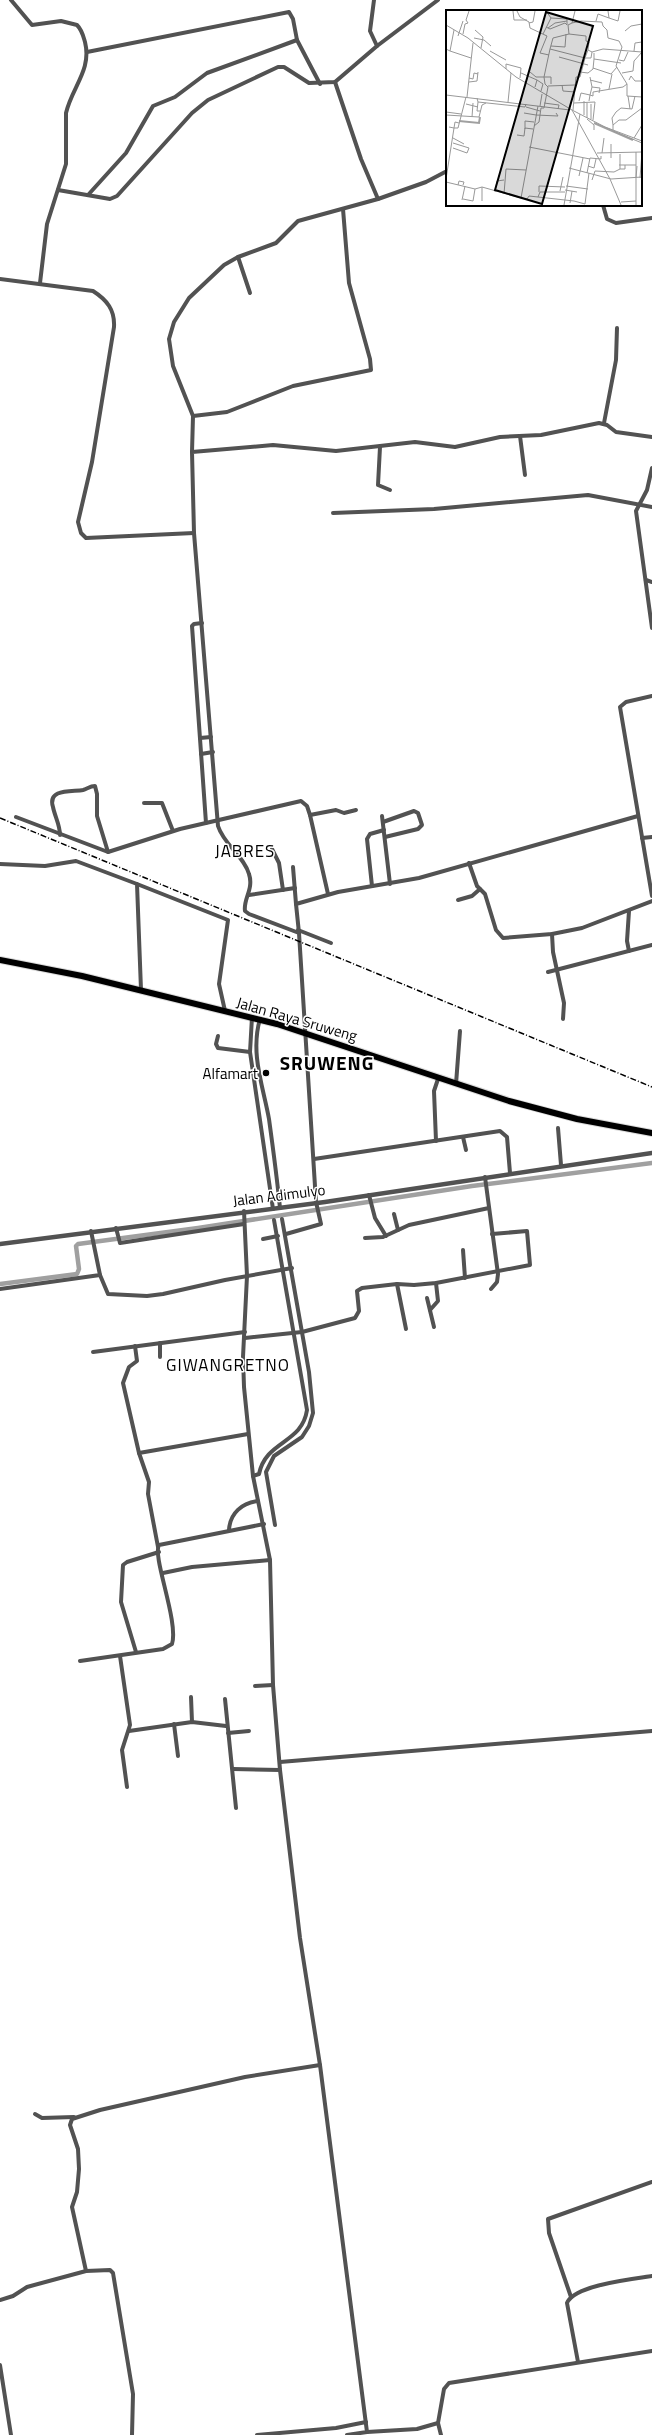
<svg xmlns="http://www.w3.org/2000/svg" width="652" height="2435" font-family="'Titillium Web',sans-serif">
  <rect width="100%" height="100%" fill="#fff"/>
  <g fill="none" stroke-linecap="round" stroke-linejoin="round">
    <polyline stroke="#a0a0a0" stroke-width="4.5" points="0,1284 77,1274 79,1269 76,1246 78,1244 198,1228 472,1186 652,1163"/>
    <defs>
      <polyline id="trunk" points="0,960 82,976 277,1024 509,1101 577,1119 652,1133"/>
    </defs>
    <use href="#trunk" stroke="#dbdbdb" stroke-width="8"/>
    <g stroke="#525252" stroke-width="4">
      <path d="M 11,0 L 32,25 L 61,21 L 77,25 C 82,30 83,35 85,42 C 92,70 72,87 66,113 L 66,164 L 47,224 L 40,283"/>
      <polyline points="377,46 438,0"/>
      <polyline points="87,52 289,12 293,19 297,40 320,84"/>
      <polyline points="58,190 110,199 117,196 192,113 208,100 278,67 284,67 309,83 335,82 377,46 370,31 374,0"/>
      <polyline points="88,195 126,153 153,106 175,97 207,73 297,40"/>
      <polyline points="378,199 426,182 447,171"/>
      <polyline points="603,205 607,219 616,223 652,218"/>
      <polyline points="238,257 250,293"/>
      <path d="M 0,279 L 93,291 C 107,300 115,310 114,327 L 92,462 L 78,522 L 81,533 L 86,538 L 194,533"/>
      <polyline points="193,416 227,412 293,386 371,370 370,359 349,283 343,209"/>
      <polyline points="604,423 616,360 617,328"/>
      <polyline points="520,436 525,475"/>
      <polyline points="380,447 378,485 390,490"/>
      <polyline points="192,452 193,416 173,366 169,339 174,322 189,298 224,265 238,257 276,243 298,221 378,199 361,159 335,82"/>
      <polyline points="652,468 647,490 636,511 652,628"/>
      <polyline points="333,513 434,509 588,495 652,507"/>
      <polyline points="646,580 652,582"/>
      <polyline points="202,623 194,624 192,626 206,823"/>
      <polyline points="652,696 626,702 620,707 652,896"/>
      <polyline points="200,738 211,737"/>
      <polyline points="201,754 213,752"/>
      <polyline points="144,803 162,803 173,831"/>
      <polyline points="310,815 336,810 344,813 356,810"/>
      <polyline points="382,816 390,884"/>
      <polyline points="16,817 108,852 180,829 301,801 307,806 310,815 328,894"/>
      <polyline points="383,822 414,811 418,813 422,825 418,829 385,837"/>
      <path d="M 60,835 C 60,825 55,817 53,807 C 47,788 73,792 83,790 C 87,789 90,786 95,786 L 97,794 L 97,816 L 108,852"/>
      <polyline points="642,838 652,837"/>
      <polyline points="272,849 279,863 283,890"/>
      <polyline points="469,863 477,886 485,894 496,930 503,938 552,934 582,928 652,901"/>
      <polyline points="0,864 45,866 76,861 137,884 141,990"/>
      <polyline points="293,867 296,904"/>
      <polyline points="137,884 228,920 219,984 225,1011"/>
      <polyline points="372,886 367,839 370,834 384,830"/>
      <polyline points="249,895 295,888"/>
      <polyline points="458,900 472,896 480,889"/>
      <polyline points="298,930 331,943"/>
      <polyline points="299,933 296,904 338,892 419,878 638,816"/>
      <polyline points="552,934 553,952 564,1003 563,1019"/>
      <polyline points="629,951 627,941 629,911"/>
      <polyline points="548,972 652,945"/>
      <polyline points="252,1017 250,1052 273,1209"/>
      <path d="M 260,1019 C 250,1053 263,1086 269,1119 C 273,1148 277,1178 280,1208"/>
      <polyline points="218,1036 216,1044 218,1048 250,1052"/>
      <polyline points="456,1084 460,1031"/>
      <polyline points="558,1128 561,1165"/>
      <polyline points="463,1137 466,1150"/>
      <polyline points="436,1141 434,1091 438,1079"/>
      <polyline points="314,1159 500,1131 507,1137 510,1173"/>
      <polyline points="485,1177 498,1274 497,1282 491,1289"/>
      <polyline points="369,1195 375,1218 386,1236"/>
      <polyline points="244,1211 247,1276 243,1357 244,1387 253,1476 270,1560 273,1685 280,1770 300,1938 320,2065 367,2432 347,2435"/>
      <polyline points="394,1214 398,1230"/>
      <polyline points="116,1228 120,1243 244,1224"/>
      <path d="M 286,1234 L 321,1224 L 316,1202 L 299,933 L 249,914 L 245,911 C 243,899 254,889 249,874 C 244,856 224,845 218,826 L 194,533 L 192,452 L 273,445 L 336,451 L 415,442 L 455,447 L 500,437 L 541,435 L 599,423 L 607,425 L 616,432 L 652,437"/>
      <polyline points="365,1238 383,1237 409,1225 489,1208"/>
      <polyline points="263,1239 278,1236"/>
      <polyline points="463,1250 465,1278"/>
      <polyline points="100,1275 108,1294 147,1296 163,1294 225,1280 292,1268"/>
      <polyline points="397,1284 406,1329"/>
      <polyline points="0,1289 100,1275 91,1231"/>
      <polyline points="427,1298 434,1327"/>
      <polyline points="430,1310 438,1301 436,1283"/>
      <polyline points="245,1338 302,1332 355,1318 359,1311 357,1291 362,1288 397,1284 414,1285 436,1283 530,1265 527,1231 492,1234"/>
      <polyline points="160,1343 160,1357"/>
      <polyline points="135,1346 137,1361 129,1367 123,1383 139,1453"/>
      <polyline points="93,1352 245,1332"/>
      <path d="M 253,1476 L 259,1474 C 266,1440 302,1444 307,1410 L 274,1220"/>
      <polyline points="275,1525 266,1472 274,1456 302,1437 309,1426 313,1413 309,1372 282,1219"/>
      <path d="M 229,1530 C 230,1513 242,1503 258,1501"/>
      <polyline points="158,1547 148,1494 149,1482 139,1453 248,1434"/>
      <polyline points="163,1573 192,1567 270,1560"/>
      <polyline points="136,1652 121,1602 123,1565 127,1562 159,1552"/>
      <polyline points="120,1656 130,1725 122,1750 127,1787"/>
      <path d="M 80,1661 L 163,1649 L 172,1644 C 179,1622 152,1556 159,1545 L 264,1524"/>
      <polyline points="255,1686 273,1685"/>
      <polyline points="191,1697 192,1722"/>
      <polyline points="225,1699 236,1808"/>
      <polyline points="174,1724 178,1756"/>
      <polyline points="129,1731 192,1722 226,1726"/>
      <polyline points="228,1733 249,1731"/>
      <polyline points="280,1762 652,1731"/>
      <polyline points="233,1769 280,1770"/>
      <polyline points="35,2114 42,2118 74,2117"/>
      <polyline points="571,2297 549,2233 548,2219 652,2182"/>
      <polyline points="0,2300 13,2296 27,2287 86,2271"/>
      <path d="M 578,2362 L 567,2303 C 574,2285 633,2279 652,2276"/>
      <polyline points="0,2365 11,2435"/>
      <polyline points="438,2423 441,2435"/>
      <polyline points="367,2432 417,2429 438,2423 444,2389 449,2383 652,2351"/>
      <polyline points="132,2435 133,2394 113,2273 110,2270 86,2271 72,2207 77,2192 79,2169 78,2149 70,2125 72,2119 100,2110 245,2077 320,2065"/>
      <polyline points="257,2435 336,2428 366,2422"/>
    </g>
    <polyline stroke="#525252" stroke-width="4.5" points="0,1244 325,1202 652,1153"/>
    <use href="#trunk" stroke="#000" stroke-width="6"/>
    <polyline stroke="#000" stroke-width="1.5" stroke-dasharray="6 2 1 2" stroke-linecap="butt" points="0,818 652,1087"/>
  </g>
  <circle fill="#000" stroke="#fff" stroke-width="1.5" cx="266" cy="1073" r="4"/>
  <g text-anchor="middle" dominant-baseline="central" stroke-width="3" stroke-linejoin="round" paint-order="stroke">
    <g font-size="15" fill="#000" stroke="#fff">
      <text transform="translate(297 1019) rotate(16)">Jalan Raya Sruweng</text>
      <text transform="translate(279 1195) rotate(-7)">Jalan Adimulyo</text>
    </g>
    <g font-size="15" fill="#000" stroke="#fff" text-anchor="end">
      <text x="258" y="1073">Alfamart</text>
    </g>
    <g font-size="17" letter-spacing="1" fill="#000" stroke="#fff">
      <text x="245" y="851">JABRES</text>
      <text x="228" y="1365">GIWANGRETNO</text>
    </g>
    <g font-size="19" font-weight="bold" letter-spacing="1" fill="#000" stroke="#fff">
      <text x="327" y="1062">SRUWENG</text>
    </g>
  </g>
  <g transform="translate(446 10)">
    <rect width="196" height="196" fill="#fff"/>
    <path fill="none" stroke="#a0a0a0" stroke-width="2" d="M 13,111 L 33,113 L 34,107M 148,113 L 187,130"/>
    <path fill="none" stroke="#999" stroke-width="1" d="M 67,1 L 68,10 L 81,10M 71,1 L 74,7 L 83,12 L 84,18 L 101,26 L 94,43 L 103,45M 100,1 L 105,8 L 121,9 L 121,15M 162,1 L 163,8 L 172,11 L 174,1M 150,11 L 152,4 L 163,8M 22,13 L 20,10 L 23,1M 83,13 L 87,12 L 89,1M 126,13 L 135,11 L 156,12 L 157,16 L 161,20 L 162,28 L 173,31 L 176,37 L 170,56 L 181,74M 0,15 L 22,28 L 70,67 L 126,100 L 164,169 L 175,195M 122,15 L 126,13 L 129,1M 100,17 L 104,19 L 119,13 L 121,15M 102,18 L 109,13 L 121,11M 29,20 L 37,27 L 35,38M 179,21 L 185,16 L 196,14M 17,24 L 19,14 L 22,13M 97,24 L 105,8M 123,24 L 140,26 L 140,31 L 143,32 L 142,40 L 146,42M 12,26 L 17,11M 28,28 L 38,30 L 45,36M 105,36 L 119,37 L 120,24M 0,39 L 4,41 L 8,20M 104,39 L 107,28 L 123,24 L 122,15M 142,40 L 139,48 L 145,48 L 146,42 L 157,39 L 196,42M 4,41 L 25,48M 44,41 L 60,50M 188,41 L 189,33 L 196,32M 148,43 L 148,49 L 175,53M 113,47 L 142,55M 173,50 L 178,51 L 182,42M 147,58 L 165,64 L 171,57M 60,59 L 60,54 L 75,58 L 74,68M 84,62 L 90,67 L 105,67 L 105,74M 134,62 L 142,63 L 147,59 L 148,49M 75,63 L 91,70 L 89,77M 176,63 L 187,61 L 188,51 L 196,42M 23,68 L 27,69 L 28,63 L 32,64M 91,70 L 97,74 L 95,81M 144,70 L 156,73M 183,70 L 185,66 L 189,71 L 196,71M 23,72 L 31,71 L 32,62M 116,75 L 117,81 L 129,82M 102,76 L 129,75M 146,77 L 154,78 L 153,83M 163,79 L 166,64M 0,85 L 124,100M 144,85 L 146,77 L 144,67M 182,86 L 184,99M 21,87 L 27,33M 31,88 L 32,92 L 79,97 L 80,94M 133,91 L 135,83 L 144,85M 138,91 L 138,105M 143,91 L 144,85 L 147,86 L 147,82 L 177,77 L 181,74 L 181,86 L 196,87M 32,92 L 31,101 L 34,101M 62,92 L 65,63M 98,93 L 113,95 L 112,99M 128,93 L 149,92 L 147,110M 141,93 L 141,108M 20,94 L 32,97M 94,96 L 96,84M 80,97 L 94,101M 95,98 L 98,98 L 102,77 L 99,74 L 98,67 L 104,39 L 139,48 L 134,67 L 130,67 L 127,100M 126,100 L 159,117 L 196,131M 0,102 L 15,104M 78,103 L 90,105M 0,105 L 33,107 L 36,95 L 40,93M 90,105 L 112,106 L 110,103M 26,107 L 27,93M 141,109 L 148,115 L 148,120M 145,109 L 145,94M 167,115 L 166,108 L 170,102 L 175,98 L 186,99 L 189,86M 88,116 L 93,112 L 95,98M 3,117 L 8,118 L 9,112 L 13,113M 79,119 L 79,111 L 88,112M 167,120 L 167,115 L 173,110 L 180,110 L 196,98M 167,121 L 196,133M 71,125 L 78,126 L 79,118 L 87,119M 7,128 L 18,134M 188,128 L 196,115M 83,137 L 144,149M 7,138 L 21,143 L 23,138 L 7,133M 151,143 L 196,142M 156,143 L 158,128M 174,144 L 174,159 L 179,159 L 179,155M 165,148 L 165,134M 173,155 L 190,155 L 190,142M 190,155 L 190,195M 142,156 L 148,158 L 150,149M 123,158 L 165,169 L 196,167M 141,163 L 144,148 L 155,149 L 155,146M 133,166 L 137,148M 190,168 L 191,156M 194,168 L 196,142M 0,169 L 8,118 L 12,118 L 20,87M 146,170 L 149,161 L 168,162 L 174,159M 0,172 L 29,179 L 36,177 L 75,188 L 92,96M 12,175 L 13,171 L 18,172 L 17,175M 120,176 L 142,179M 119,180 L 131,182M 114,181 L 117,167M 49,182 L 51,171 L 58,170M 93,182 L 93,176 L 119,177M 58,184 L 60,159 L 80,160M 92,187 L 94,182 L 119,182M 75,188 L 81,189 L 83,186 L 128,191 L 139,194M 17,189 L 27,191 L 29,179M 16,190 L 19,176M 36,191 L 36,177M 175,192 L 190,191M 124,193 L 126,181M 139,194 L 143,163M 118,195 L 134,104"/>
    <path fill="#000" fill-opacity="0.15" stroke="#000" stroke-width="2" d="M 100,2 L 147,16 L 96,194 L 49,180 Z"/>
    <rect width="196" height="196" fill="none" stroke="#000" stroke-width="2"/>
  </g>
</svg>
